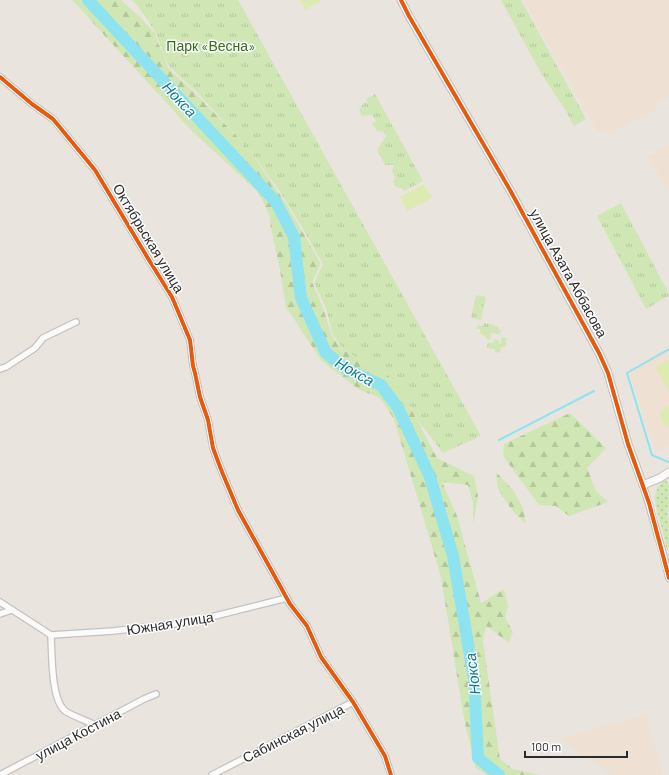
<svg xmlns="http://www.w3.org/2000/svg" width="669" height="775" font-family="Barlow,sans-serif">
  <defs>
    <pattern id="grass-dots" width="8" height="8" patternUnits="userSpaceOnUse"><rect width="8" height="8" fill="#d0e7b5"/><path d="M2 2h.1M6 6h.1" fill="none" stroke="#b3c69c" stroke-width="1.8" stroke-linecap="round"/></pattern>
    <pattern id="forest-firs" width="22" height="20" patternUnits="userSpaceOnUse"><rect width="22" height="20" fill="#d0e7b5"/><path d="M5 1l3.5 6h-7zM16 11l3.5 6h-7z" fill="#b3c69c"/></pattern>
    <pattern id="park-tufts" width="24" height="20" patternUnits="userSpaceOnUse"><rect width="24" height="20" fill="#d0e7b5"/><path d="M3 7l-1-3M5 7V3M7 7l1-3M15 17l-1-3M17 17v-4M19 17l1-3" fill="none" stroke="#b3c69c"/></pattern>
  </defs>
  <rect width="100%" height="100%" fill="#eae4df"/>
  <g fill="#eee1d3">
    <polygon points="523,0 669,0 669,97 657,104 656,109 609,135 606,129 598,133"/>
    <polygon points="669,145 669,193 648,156"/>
    <polygon points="669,347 669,445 660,450 656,450 647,429 630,374 629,369"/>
    <polygon points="646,715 663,775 611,775 559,739"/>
  </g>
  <path fill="url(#grass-dots)" d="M 666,479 L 669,486 L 669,506 L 667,513 L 669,523 L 669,550 L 667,550 C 665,541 663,532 660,522 C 656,506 649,490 666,479 Z"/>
  <g fill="url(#forest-firs)">
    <polygon points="72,0 121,0 139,16 155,33 158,43 165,58 167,66 174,74 191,89 248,148 287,205 321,264 312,282 323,308 332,336 342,349 362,361 384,371 401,389 437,458 474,476 478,496 473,525 473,503 468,485 442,482 457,516 481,603 504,589 508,605 505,618 513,632 509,643 486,626 483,641 500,759 513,769 539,775 487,775 476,768 464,719 441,577 394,419 380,398 358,389 321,360 286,307 280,270 271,228 269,215 259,193 192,131"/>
    <polygon points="570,413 606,448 587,468 596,491 608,502 569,516 556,506 539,505 503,456 504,444"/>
    <polygon points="496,472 513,490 523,508 526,524 511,509 498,489"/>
  </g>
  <g fill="url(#park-tufts)">
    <polygon points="132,0 238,0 481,436 443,453 419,422 401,389 384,371 362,361 343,349 333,335 326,308 314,283 323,264 303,229 281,193 251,152 195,90 178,75 168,65 155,31 137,5"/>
    <polygon points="501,0 521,0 586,119 574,126 566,111 541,73"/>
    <polygon points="375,94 423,181 404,191 402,188 396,187 393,182 395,177 392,171 394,165 385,165 377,150 386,136 383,132 377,131 372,124 376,121 372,115 362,116 359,109 364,103 368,103 366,99"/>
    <polygon points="621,203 669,294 669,296 646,309 597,216"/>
    <polygon points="476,295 486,297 481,320 471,318"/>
    <polygon points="484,323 495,325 495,326 498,327 498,329 501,330 501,334 491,333 490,340 486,339 486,336 481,335 481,333 480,333 480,329 476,329 477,325 484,326"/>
    <polygon points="502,337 507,338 505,347 501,347 500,353 495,352 495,349 487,348 488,342 494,343 495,339 499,340 499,344 500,344"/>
  </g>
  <g fill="#ddebb2">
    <polygon points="300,0 323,0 305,10"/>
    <polygon points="424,184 432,198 407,211 400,197"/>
    <polygon points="669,359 669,392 655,367"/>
    <path d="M 669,406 L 669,428 C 665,426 658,416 660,412 C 662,409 666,408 669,406 Z"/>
  </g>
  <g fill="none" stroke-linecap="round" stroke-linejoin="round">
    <g stroke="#8ee3f0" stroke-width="2">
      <polyline points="499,440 594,391"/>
      <polyline points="668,462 652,455 627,373 669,349"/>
    </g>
    <polyline stroke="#8ee3f0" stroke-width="12" points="88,0 276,202 294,237 301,298 326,353 348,370 381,385 398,408 430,477 453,556 474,679 478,758 499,775"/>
    <defs>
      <g id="minor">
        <polyline points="0,77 32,104 53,119 95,170 149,260 172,297 190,340 193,366 195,373 200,397 208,420 213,448 222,472 238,510 290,604 307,626 321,657 353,702 385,756 391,775"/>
        <polyline points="0,369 6,367 35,348 43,338 76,322"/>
        <polyline points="643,485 663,553 669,578"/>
        <polyline points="0,602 51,635"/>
        <polyline points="0,614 12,610"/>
        <polyline points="51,635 113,631 191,622 287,598"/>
        <path d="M 51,635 C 52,654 51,697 64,710 C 69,715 88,721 95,725"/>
        <polyline points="0,775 144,699 156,694"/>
        <polyline points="212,775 353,702"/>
      </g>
      <polyline id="tertiary" points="401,0 409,16 510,190 599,353 608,373 628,444 643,485 660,478 669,472"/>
    </defs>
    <use href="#minor" stroke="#c3c1c1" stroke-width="8"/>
    <use href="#tertiary" stroke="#c3c1c1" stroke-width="9"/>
    <use href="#minor" stroke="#fcfbfa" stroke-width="5.5"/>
    <use href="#tertiary" stroke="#fcfbfa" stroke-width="7"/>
    <defs>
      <g id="cycleway">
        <polyline points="401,0 409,16 510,190 599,353 608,373 628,444 649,503 669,578"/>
        <polyline points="0,77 32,104 53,119 95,170 149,260 172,297 190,340 193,366 195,373 200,397 208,420 213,448 222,472 238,510 290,604 307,626 321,657 353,702 385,756 391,775"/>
      </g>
    </defs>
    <use href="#cycleway" stroke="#fff" stroke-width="6"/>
    <use href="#cycleway" stroke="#e8590c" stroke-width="4"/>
  </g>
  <g text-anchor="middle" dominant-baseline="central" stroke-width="3" stroke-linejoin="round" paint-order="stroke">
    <g font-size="14" fill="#316e14" stroke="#fff">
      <text x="211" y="45">Парк «Весна»</text>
    </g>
    <g font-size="14" fill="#2b2b2b" stroke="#fff">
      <text transform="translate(149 238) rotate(59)">Октябрьская улица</text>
      <text transform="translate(569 273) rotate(61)">улица Азата Аббасова</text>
      <text transform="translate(170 623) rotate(-9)">Южная улица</text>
      <text transform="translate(293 733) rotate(-27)">Сабинская улица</text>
      <text transform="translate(78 734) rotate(-28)">улица Костина</text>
    </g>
    <g font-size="15" font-style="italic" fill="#047b9f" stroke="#fff">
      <text transform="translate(180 99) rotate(47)">Нокса</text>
      <text transform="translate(355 371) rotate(30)">Нокса</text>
      <text transform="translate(472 674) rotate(-97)">Нокса</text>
    </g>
  </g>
  <path d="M525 751v6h102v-6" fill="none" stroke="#2b2b2b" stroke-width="2"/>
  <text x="531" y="751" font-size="12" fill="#2b2b2b" stroke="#ffffff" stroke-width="3" paint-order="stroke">100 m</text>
</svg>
